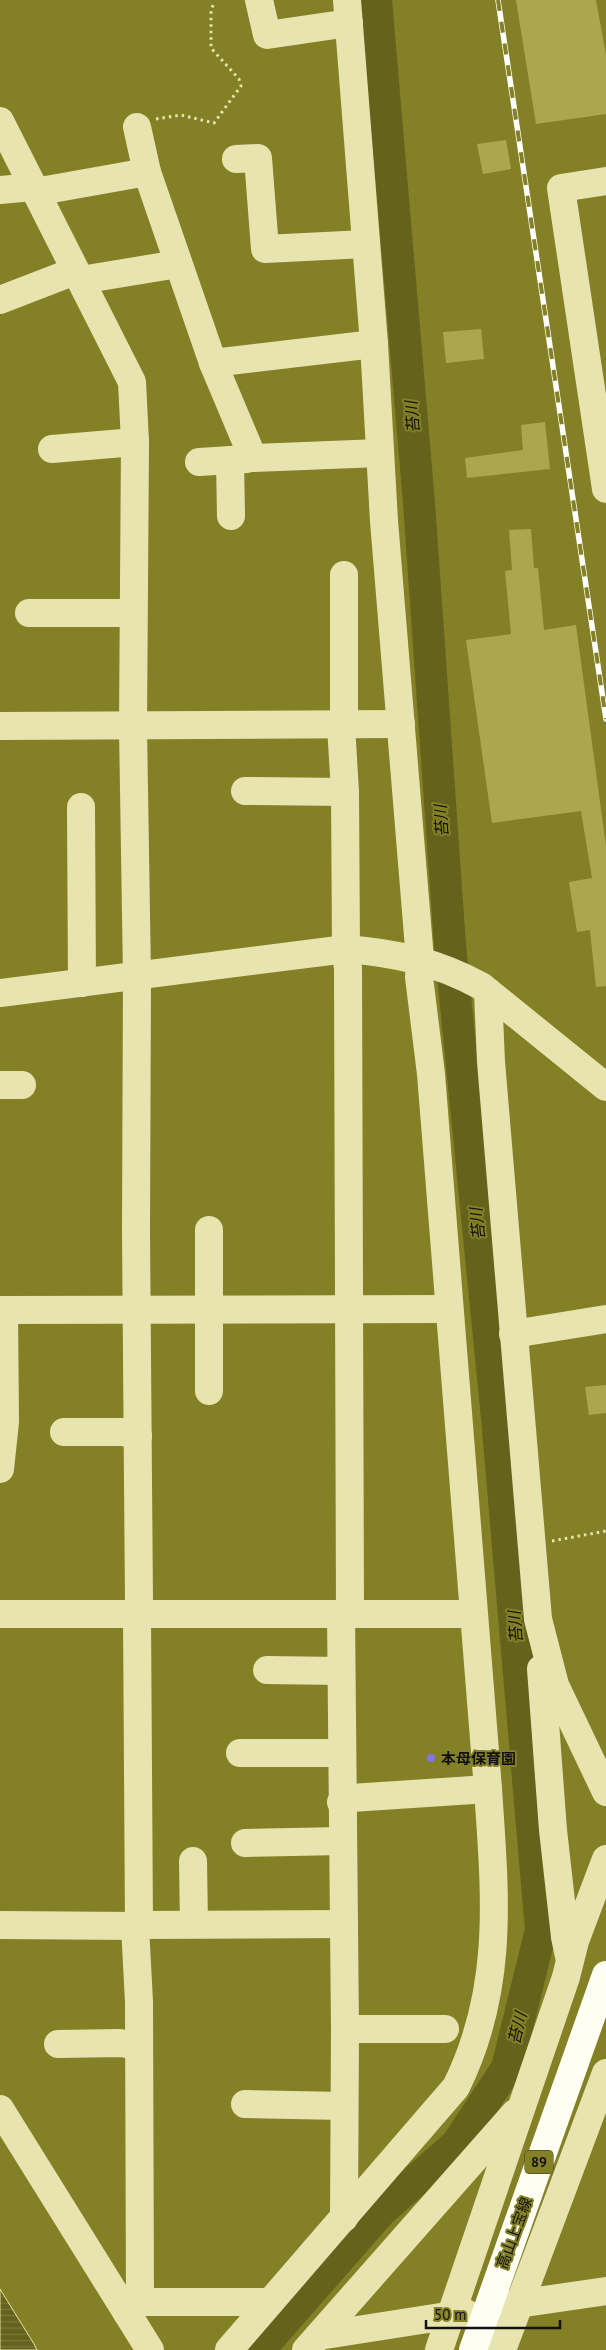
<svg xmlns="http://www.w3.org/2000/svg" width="606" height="2350" font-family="'PT Sans','Noto Sans JP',sans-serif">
  <defs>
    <pattern id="water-rules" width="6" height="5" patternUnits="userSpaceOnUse" patternTransform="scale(1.25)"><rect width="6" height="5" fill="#65621b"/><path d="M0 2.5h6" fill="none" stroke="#7a7842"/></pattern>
  </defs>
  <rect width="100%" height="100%" fill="#848026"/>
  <polygon fill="url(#water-rules)" stroke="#e8e3a4" points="0,2289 34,2344 37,2350 0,2350"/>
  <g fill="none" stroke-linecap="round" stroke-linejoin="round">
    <polyline stroke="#65621b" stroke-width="32" points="259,2350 381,2211 457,2144 507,2068 541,1930 497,1418 450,945 419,503 376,0"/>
  </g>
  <g fill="#aca74f">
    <polygon points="516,0 596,0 606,55 606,114 536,124"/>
    <polygon points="506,140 511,169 483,174 477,144"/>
    <polygon points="481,329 484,359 446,363 443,332"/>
    <polygon points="545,422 550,469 467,478 465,458 523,450 521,425"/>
    <polygon points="531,529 534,568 538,568 544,630 576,625 606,846 606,986 596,987 590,930 577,932 569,882 592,878 581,811 492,823 466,640 511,634 505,571 512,570 509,530"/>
    <polygon points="606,1385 606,1413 589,1415 585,1387"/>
  </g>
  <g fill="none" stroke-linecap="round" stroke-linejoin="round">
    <g stroke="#e8e4b0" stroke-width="3" stroke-dasharray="2.5 4" stroke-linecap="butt">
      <polyline points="156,119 181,115 214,123 241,86 239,79 211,48 211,10 214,3"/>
      <polyline points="552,1541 606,1531"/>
    </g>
    <g stroke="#e8e4b0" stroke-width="28">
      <polyline points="259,0 267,35 349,23"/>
      <polyline points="0,121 132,382 135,442 133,727 137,976 136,1231 139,1604 137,1615 139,1925 135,1926 139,2002 140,2302"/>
      <polyline points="137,127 147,172"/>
      <polyline points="236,159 258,158 265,249 365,244"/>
      <polyline points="606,181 561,188 606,489"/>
      <polyline points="0,190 33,187"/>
      <polyline points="35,192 147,172 213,363 253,458 380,453"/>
      <polyline points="81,280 178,264"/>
      <polyline points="0,300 75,271"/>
      <polyline points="213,363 374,344"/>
      <polyline points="52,449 135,442"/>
      <polyline points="230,460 231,516"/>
      <polyline points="199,462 247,459"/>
      <polyline points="344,575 344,726"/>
      <polyline points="29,613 133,613"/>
      <polyline points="341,725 345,792 346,949 348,969 350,1612"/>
      <polyline points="0,726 401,724"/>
      <polyline points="245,791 345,792"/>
      <polyline points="81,807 82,983"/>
      <polyline points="488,992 491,1062 538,1619 555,1685 606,1792"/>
      <path d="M 0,993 L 346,949 C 396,953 437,962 481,986 L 606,1087"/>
      <polyline points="0,1085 22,1085"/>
      <polyline points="0,1310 449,1309"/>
      <polyline points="513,1334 606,1319"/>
      <polyline points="209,1391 209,1230"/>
      <polyline points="64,1432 123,1432 138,1436"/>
      <polyline points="0,1469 5,1422 4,1310"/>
      <polyline points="0,1614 473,1614"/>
      <polyline points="341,1614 345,2029 344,2218"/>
      <polyline points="541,1669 553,1830 565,1937 569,1956"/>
      <polyline points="267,1670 340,1671"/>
      <polyline points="240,1753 341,1753"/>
      <polyline points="341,1802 351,1798 488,1789"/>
      <polyline points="245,1843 342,1841"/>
      <polyline points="193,1861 194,1924"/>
      <polyline points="0,1925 135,1926"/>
      <polyline points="139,1925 344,1924"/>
      <polyline points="345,2029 445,2029"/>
      <polyline points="58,2044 120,2043 139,2046"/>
      <polyline points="245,2104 343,2106"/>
      <polyline points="0,2109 150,2350"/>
      <polyline points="503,2306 606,2291"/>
      <polyline points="127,2313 140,2302 270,2302"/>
      <polyline points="319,2336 466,2313"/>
      <path d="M 229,2350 L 456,2087 C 505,1988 495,1894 488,1789 L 431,1074 L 419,977 L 420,960 L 384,521 L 374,344 L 347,0"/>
      <polyline points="306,2350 515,2113"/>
      <polyline points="439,2350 566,1977 575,1941 606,1859"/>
      <polyline points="502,2350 606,2073"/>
    </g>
    <defs>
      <polyline id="rail" points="498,0 606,719"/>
    </defs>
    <use href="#rail" stroke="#fff" stroke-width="5.5"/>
    <use href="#rail" stroke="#848026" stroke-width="4" stroke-dasharray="11" stroke-linecap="butt"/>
    <polyline stroke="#fefef2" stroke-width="28" points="473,2350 606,1975"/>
  </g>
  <circle fill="#8275f1" stroke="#848026" stroke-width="2" cx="431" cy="1758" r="5"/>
  <g text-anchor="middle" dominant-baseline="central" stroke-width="4" stroke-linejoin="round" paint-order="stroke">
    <rect fill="#848026" stroke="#343217" stroke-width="1" x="525" y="2150.5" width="28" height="23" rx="4"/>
    <g font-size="14" font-weight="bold" fill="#111">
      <text x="539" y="2162">89</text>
    </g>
    <g font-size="15" font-weight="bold" fill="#111" stroke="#848026" text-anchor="start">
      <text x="441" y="1758">本母保育園</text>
    </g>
    <g font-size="15" fill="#111" stroke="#848026">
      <text transform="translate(514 2233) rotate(-70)">高山上宝線</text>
    </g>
    <g font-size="16" font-style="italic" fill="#111" stroke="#848026">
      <text transform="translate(412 417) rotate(-95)">苔川</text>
      <text transform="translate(441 821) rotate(-94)">苔川</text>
      <text transform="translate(477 1224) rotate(-96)">苔川</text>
      <text transform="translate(515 1627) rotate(-95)">苔川</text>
      <text transform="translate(517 2028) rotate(-76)">苔川</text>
    </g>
  </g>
  <path d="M426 2320v8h134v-8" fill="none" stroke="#111111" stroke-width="2.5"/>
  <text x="434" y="2320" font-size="15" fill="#111111" stroke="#848026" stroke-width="4" paint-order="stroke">50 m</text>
</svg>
